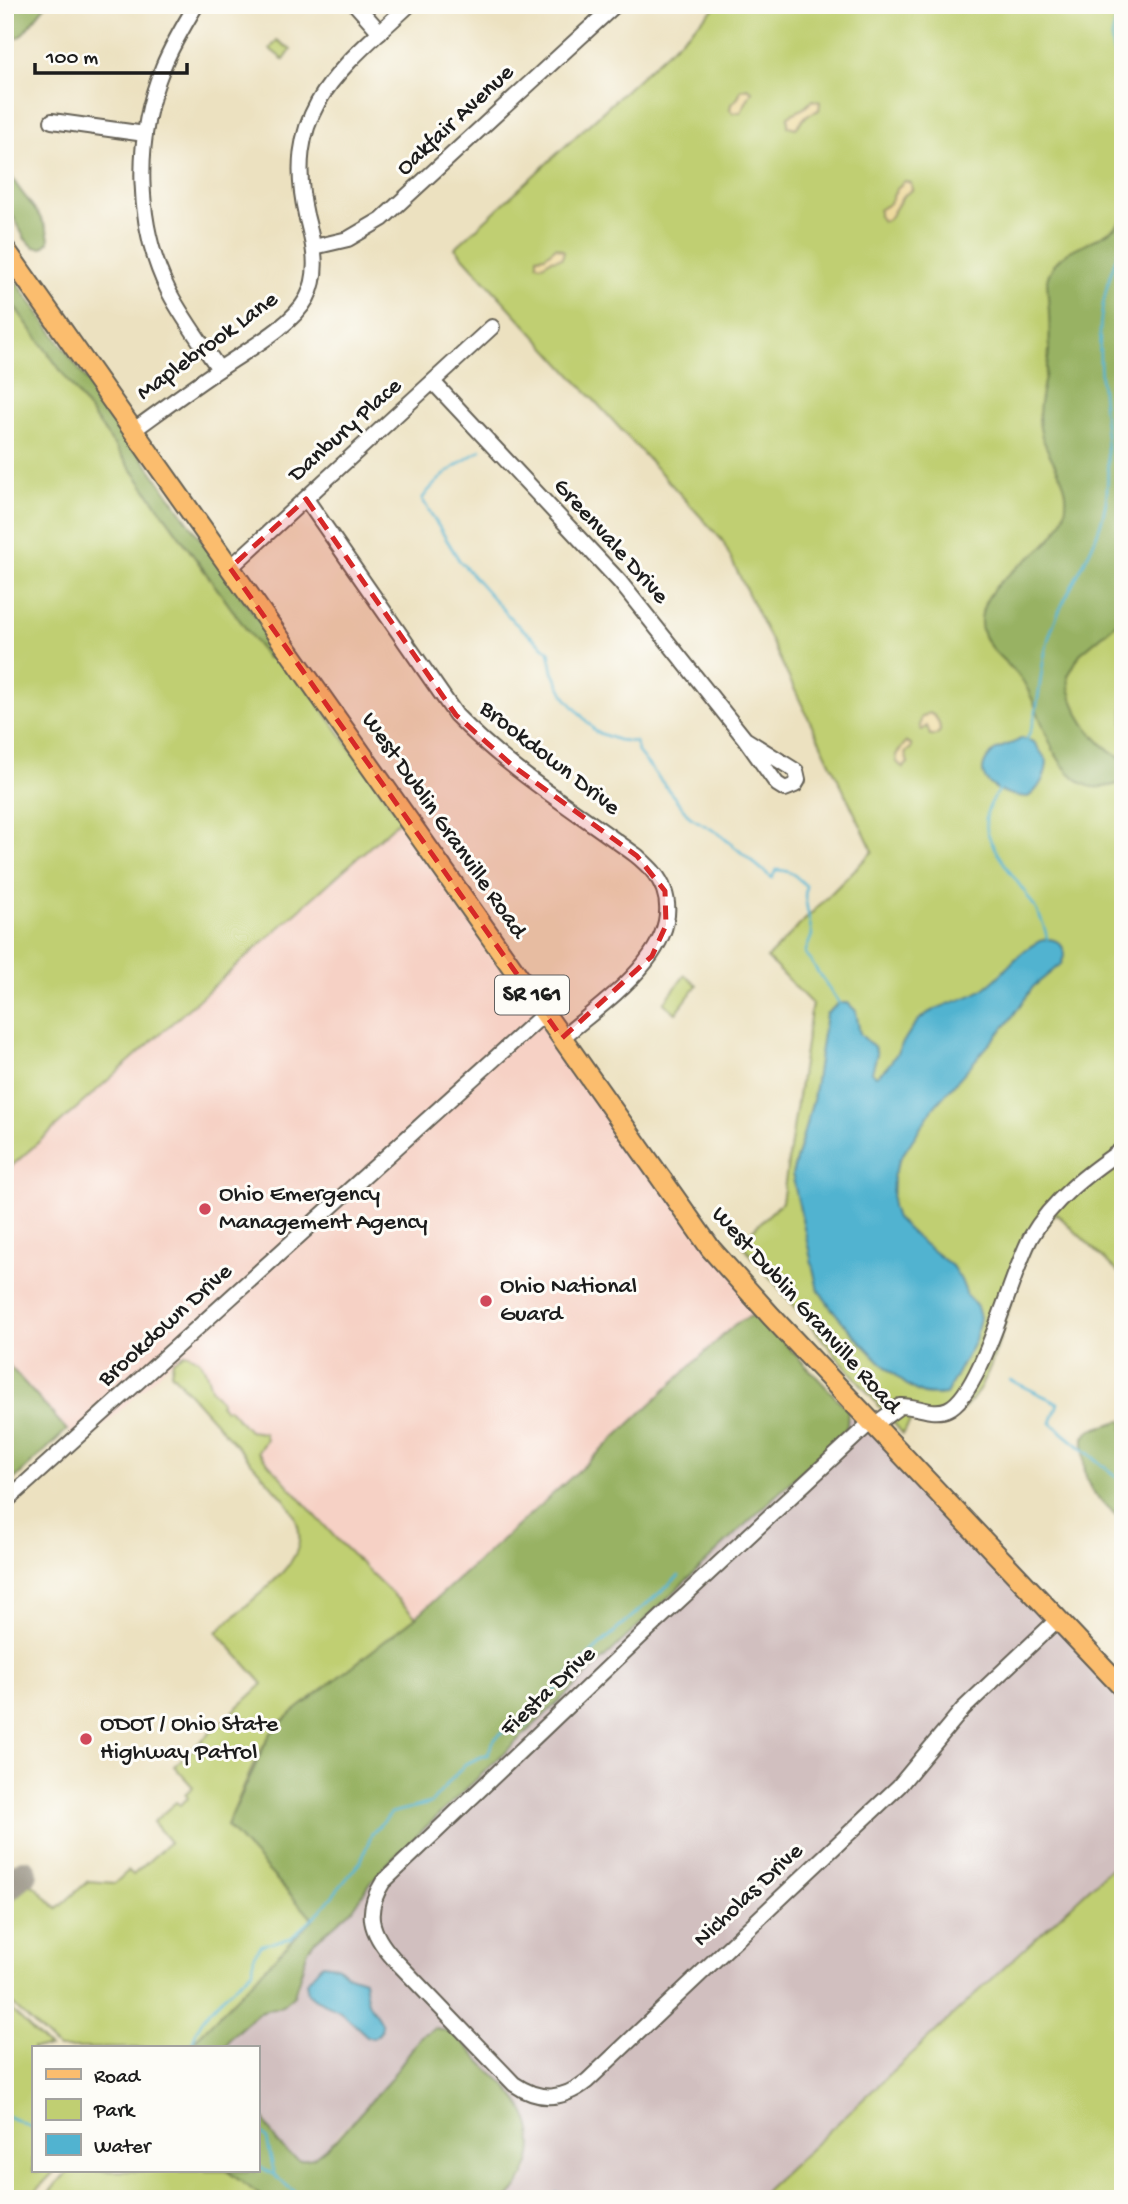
<svg xmlns="http://www.w3.org/2000/svg" width="1128" height="2204" font-family="'Gochi Hand',sans-serif">
  <rect width="100%" height="100%" fill="#fdfcf7"/>
  <filter id="ink" filterUnits="userSpaceOnUse"><feTurbulence type="fractalNoise" baseFrequency=".0143" numOctaves="2"/><feDisplacementMap in="SourceGraphic" scale="14" xChannelSelector="R" yChannelSelector="G"/><feConvolveMatrix kernelMatrix="1 2 1 2 8 2 1 2 1" color-interpolation-filters="sRGB"/></filter>
  <filter id="wash" filterUnits="userSpaceOnUse"><feTurbulence type="fractalNoise" baseFrequency=".00686" numOctaves="4" result="noise"/><feDisplacementMap in="SourceGraphic" scale="28" xChannelSelector="R" yChannelSelector="G"/><feGaussianBlur stdDeviation="1.57" result="paint"/><feColorMatrix in="noise" values="0 0 0 0 0 0 0 0 0 0 0 0 0 0 0 0 0 1.4 0 .05"/><feComposite in="paint" operator="in"/></filter>
  <g filter="url(#wash)">
    <rect width="100%" height="100%" fill="#ece1c0"/>
    <polygon fill="#f6d1c5" points="401,819 766,1319 735,1324 606,1446 416,1617 342,1545 175,1359 82,1446 5,1361 5,1172"/>
    <polygon fill="#d1bfbf" points="864,1411 1123,1687 1123,1857 756,2199 507,2199 524,2180 529,2169 531,2143 526,2116 512,2094 452,2032 421,2036 388,2082 321,2153 306,2160 299,2160 290,2155 271,2135 260,2111 257,2100 257,2048 225,2048 232,2036 259,2012 274,2009 288,2002 298,1988 301,1969 308,1950 314,1942 353,1909 371,1882 389,1862 555,1704 838,1439 843,1432 848,1418"/>
    <g fill="#c0cf72" stroke="#6e7647" stroke-width="2">
      <path d="M 718,5 L 1123,5 L 1123,1277 L 1056,1213 C 1043,1231 1029,1248 1021,1268 C 1007,1306 992,1401 951,1417 C 939,1422 926,1418 913,1416 L 903,1434 L 740,1242 L 782,1202 L 812,1004 L 767,958 L 873,851 L 722,540 L 455,248 Z"/>
      <polygon points="277,40 291,50 284,60 270,49"/>
      <polygon points="5,293 267,658 275,657 277,646 401,819 5,1172"/>
      <polygon points="685,975 697,985 676,1013 664,1003"/>
      <path d="M 185,1353 C 206,1359 205,1371 211,1388 C 214,1393 218,1397 222,1402 L 220,1404 L 225,1410 L 228,1408 L 249,1431 L 264,1433 L 266,1439 L 258,1452 L 342,1545 L 416,1617 L 278,1724 C 255,1753 242,1793 227,1826 L 313,1919 L 187,2048 L 58,2048 L 5,1997 L 5,1901 L 29,1884 L 36,1887 L 57,1909 L 88,1881 L 115,1883 L 128,1871 L 133,1875 L 170,1842 L 153,1822 L 176,1802 L 180,1805 L 188,1798 L 185,1794 L 193,1787 L 174,1766 L 263,1684 L 217,1632 C 232,1618 247,1605 262,1592 C 294,1563 315,1541 285,1500 L 171,1373 L 173,1361 Z"/>
      <polygon points="1123,1857 1123,2199 756,2199"/>
      <polygon points="5,2004 50,2048 33,2048 33,2171 55,2171 28,2199 5,2199"/>
      <polygon points="68,2171 227,2171 265,2199 43,2199"/>
    </g>
    <g fill="#98b264" stroke="#5a6740" stroke-width="2">
      <polygon points="5,5 46,5 21,36 12,40 5,39"/>
      <path d="M 5,164 C 9,171 12,178 16,184 C 26,200 50,223 49,242 L 42,248 L 34,247 L 25,239 L 5,201 Z"/>
      <path d="M 1123,218 L 1123,618 L 1080,654 L 1068,676 C 1069,709 1093,743 1123,759 L 1123,783 C 1109,786 1095,791 1082,783 C 1048,763 1043,714 1024,683 C 1010,661 979,648 981,619 C 984,575 1045,560 1061,523 C 1078,484 1050,467 1041,433 C 1034,407 1048,376 1049,349 C 1051,326 1048,303 1047,280 C 1056,242 1105,246 1123,218 Z"/>
      <polygon points="5,266 277,646 275,658 267,658 5,293"/>
      <polygon points="751,1316 759,1316 848,1410 847,1426 843,1432 389,1862 371,1882 353,1909 314,1942 308,1950 294,1995 281,2006 259,2012 232,2036 225,2048 187,2048 313,1919 227,1826 270,1734 288,1716 416,1617 606,1446 735,1324"/>
      <polygon points="5,1361 67,1430 5,1488"/>
      <path d="M 1123,1420 L 1123,1522 C 1086,1486 1083,1489 1084,1437 L 1091,1430 Z"/>
      <path d="M 435,2028 C 456,2030 468,2048 481,2062 C 495,2076 512,2089 521,2106 C 541,2138 532,2174 507,2199 L 265,2199 L 227,2171 L 257,2171 L 257,2100 C 266,2125 274,2147 299,2160 L 313,2158 L 338,2138 L 388,2082 L 421,2036 Z"/>
    </g>
    <g fill="#eeda9e" stroke="#857b5d" stroke-width="2">
      <polygon points="747,88 752,91 741,112 733,113 730,110 731,104 738,98 741,90"/>
      <polygon points="813,100 820,102 819,110 807,115 796,128 788,126 788,116 804,108"/>
      <polygon points="905,181 911,183 912,190 903,196 889,219 883,221 879,216 879,210 890,203 897,188"/>
      <polygon points="556,247 564,251 562,258 551,260 542,265 537,264 537,257 545,256"/>
      <path d="M 929,713 C 937,716 940,723 940,731 L 936,735 L 930,735 L 927,726 L 922,730 L 920,728 L 921,718 Z"/>
      <polygon points="906,742 911,744 911,748 905,753 908,763 903,768 897,762 896,755"/>
    </g>
    <g fill="#51b3d0" stroke="#366876" stroke-width="2">
      <path d="M 1022,738 L 1034,742 L 1047,761 C 1047,774 1039,790 1028,797 C 1005,797 965,780 992,753 C 1001,745 1013,745 1022,738 Z"/>
      <path d="M 1047,939 C 1057,939 1063,945 1065,954 L 1061,964 L 1033,987 L 1008,1023 L 934,1107 L 900,1159 L 893,1177 L 892,1206 L 896,1218 L 919,1240 L 952,1266 L 961,1280 L 967,1295 L 977,1307 L 980,1317 L 975,1341 L 946,1394 C 937,1395 927,1396 919,1392 C 895,1382 828,1310 817,1286 L 792,1174 L 813,1100 L 826,1014 L 839,1003 L 848,1003 L 856,1011 L 860,1034 L 874,1047 L 877,1054 L 872,1072 L 876,1076 C 896,1064 902,1038 918,1021 C 933,1005 962,1002 980,991 C 1005,977 1018,946 1047,939 Z"/>
      <path d="M 322,1964 L 337,1966 L 346,1974 L 364,1980 C 365,1988 366,1997 369,2004 C 375,2016 392,2028 373,2038 L 367,2036 L 339,2010 L 315,1999 L 308,1993 L 306,1982 Z"/>
    </g>
    <g fill="none" stroke-linecap="round" stroke-linejoin="round">
      <g stroke="#51b3d0" stroke-width="2.5">
        <path d="M 1123,5 C 1110,34 1106,45 1123,74"/>
        <path d="M 481,450 C 460,462 436,479 422,499 L 459,560 L 514,622 L 549,651 L 553,672 L 566,698 L 596,732 L 618,740 L 635,742 L 638,752 L 690,817 L 718,833 L 772,878 L 776,870 C 791,870 796,876 806,886 L 805,897 L 812,935 L 805,953 L 839,1003"/>
        <path d="M 1025,743 C 1041,712 1038,677 1047,644 C 1061,591 1103,548 1107,492 C 1111,439 1097,385 1100,332 C 1101,301 1111,269 1123,240"/>
        <path d="M 1000,788 C 995,797 987,806 986,818 C 983,855 1042,897 1047,939"/>
        <polyline points="1010,1380 1058,1403 1051,1423 1123,1482"/>
        <path d="M 192,2048 C 194,2016 231,1991 253,1970 L 254,1955 L 261,1945 L 291,1938 L 321,1910 L 361,1861 L 372,1833 L 391,1813 L 431,1803 L 465,1764 L 488,1754 C 494,1733 506,1728 526,1726 C 568,1667 626,1623 679,1576"/>
        <polyline points="5,2115 33,2128"/>
        <polyline points="257,2129 267,2139 274,2173"/>
        <polyline points="257,2165 274,2175 303,2199"/>
        <polyline points="551,2199 557,2193"/>
      </g>
      <polyline stroke="#847e6e" stroke-width="28" points="5,1889 24,1873"/>
    </g>
  </g>
  <g filter="url(#ink)">
    <g fill="none" stroke-linecap="round" stroke-linejoin="round">
      <defs>
        <g id="minor">
          <path d="M 196,5 C 184,25 172,45 163,67 C 134,138 135,224 169,292 C 183,319 202,344 219,369"/>
          <polyline points="356,5 380,32"/>
          <polyline points="52,121 145,134"/>
          <polyline points="314,247 348,239 382,219 615,5"/>
          <polyline points="433,382 620,582 745,739 796,771 798,780 795,785 785,789 777,784 745,739"/>
          <path d="M 134,430 C 163,409 191,388 221,368 C 247,350 292,326 307,298 C 321,271 313,242 306,215 C 282,110 340,69 409,5"/>
          <path d="M 306,499 L 456,715 C 509,770 576,811 637,856 C 648,866 659,875 664,890 C 685,950 601,1004 562,1038"/>
          <polyline points="230,568 492,327"/>
          <path d="M 871,1422 L 641,1636 L 383,1882 C 364,1912 370,1932 393,1958 L 514,2084 C 540,2102 563,2100 587,2081 L 899,1786 L 963,1709 L 1058,1619"/>
          <path d="M 874,1425 L 900,1406 C 916,1405 933,1416 948,1409 C 982,1394 1011,1272 1031,1237 C 1052,1200 1088,1173 1123,1149"/>
          <polyline points="5,1502 545,1013"/>
        </g>
        <polyline id="major" points="5,249 711,1249 771,1316 1123,1688"/>
      </defs>
      <use href="#minor" stroke="#656155" stroke-width="18"/>
      <use href="#major" stroke="#656155" stroke-width="23"/>
      <use href="#minor" stroke="#fff" stroke-width="14"/>
      <use href="#major" stroke="#fbbd6e" stroke-width="19"/>
    </g>
  </g>
  <path fill="#d62828" fill-opacity="0.2" stroke="#d62828" stroke-width="5" stroke-dasharray="14 9" stroke-linejoin="round" d="M 306,499 L 456,715 L 513,766 L 637,856 L 665,891 L 666,925 L 652,956 L 562,1038 L 230,568 Z"/>
  <g fill="#d1495b" stroke="#fdfcf7" stroke-width="2.5">
    <circle cx="205" cy="1209" r="7"/>
    <circle cx="486" cy="1301" r="7"/>
    <circle cx="86" cy="1739" r="7"/>
  </g>
  <g text-anchor="middle" dominant-baseline="central" stroke-width="6" stroke-linejoin="round" paint-order="stroke">
    <rect fill="#fdfcf7" stroke="#605f5e" stroke-width="2" x="495" y="975.5" width="74" height="39" rx="5"/>
    <g font-size="23" font-weight="bold" fill="#1c1c1c">
      <text x="532" y="995">SR 161</text>
    </g>
    <g font-size="24" fill="#1c1c1c" stroke="#fdfcf7">
      <text transform="translate(456 121) rotate(-43)">Oakfair Avenue</text>
      <text transform="translate(208 347) rotate(-36)">Maplebrook Lane</text>
      <text transform="translate(346 431) rotate(-42)">Danbury Place</text>
      <text transform="translate(610 542) rotate(48)">Greenvale Drive</text>
      <text transform="translate(549 759) rotate(38)">Brookdown Drive</text>
      <text transform="translate(443 826) rotate(55)">West Dublin Granville Road</text>
      <text transform="translate(805 1311) rotate(48)">West Dublin Granville Road</text>
      <text transform="translate(166 1326) rotate(-42)">Brookdown Drive</text>
      <text transform="translate(549 1692) rotate(-43)">Fiesta Drive</text>
      <text transform="translate(749 1896) rotate(-43)">Nicholas Drive</text>
    </g>
    <g font-size="24" fill="#1c1c1c" stroke="#fdfcf7" text-anchor="start">
      <text x="219" y="1195">Ohio Emergency<tspan x="219" dy="28">Management Agency</tspan></text>
      <text x="500" y="1287">Ohio National<tspan x="500" dy="28">Guard</tspan></text>
      <text x="100" y="1725">ODOT / Ohio State<tspan x="100" dy="28">Highway Patrol</tspan></text>
    </g>
  </g>
  <rect width="1128" height="2204" fill="none" stroke="#fdfcf7" stroke-width="28"/>
  <rect x="32" y="2046" width="228" height="126" fill="#fdfcf7" stroke="#a3a29f" stroke-width="2"/>
  <rect x="46" y="2069" width="35" height="10" fill="#fbbd6e" stroke="#a3a29f" stroke-width="2"/>
  <text x="94" y="2082" font-size="21" fill="#1c1c1c">Road</text>
  <rect x="46" y="2099" width="35" height="21" fill="#c0cf72" stroke="#a3a29f" stroke-width="2"/>
  <text x="94" y="2116" font-size="21" fill="#1c1c1c">Park</text>
  <rect x="46" y="2134" width="35" height="21" fill="#51b3d0" stroke="#a3a29f" stroke-width="2"/>
  <text x="94" y="2152" font-size="21" fill="#1c1c1c">Water</text>
  <path d="M35 63v10h152v-10" fill="none" stroke="#1c1c1c" stroke-width="3.5"/>
  <text x="46" y="63" font-size="21" fill="#1c1c1c" stroke="#fdfcf7" stroke-width="5" paint-order="stroke">100 m</text>
</svg>
